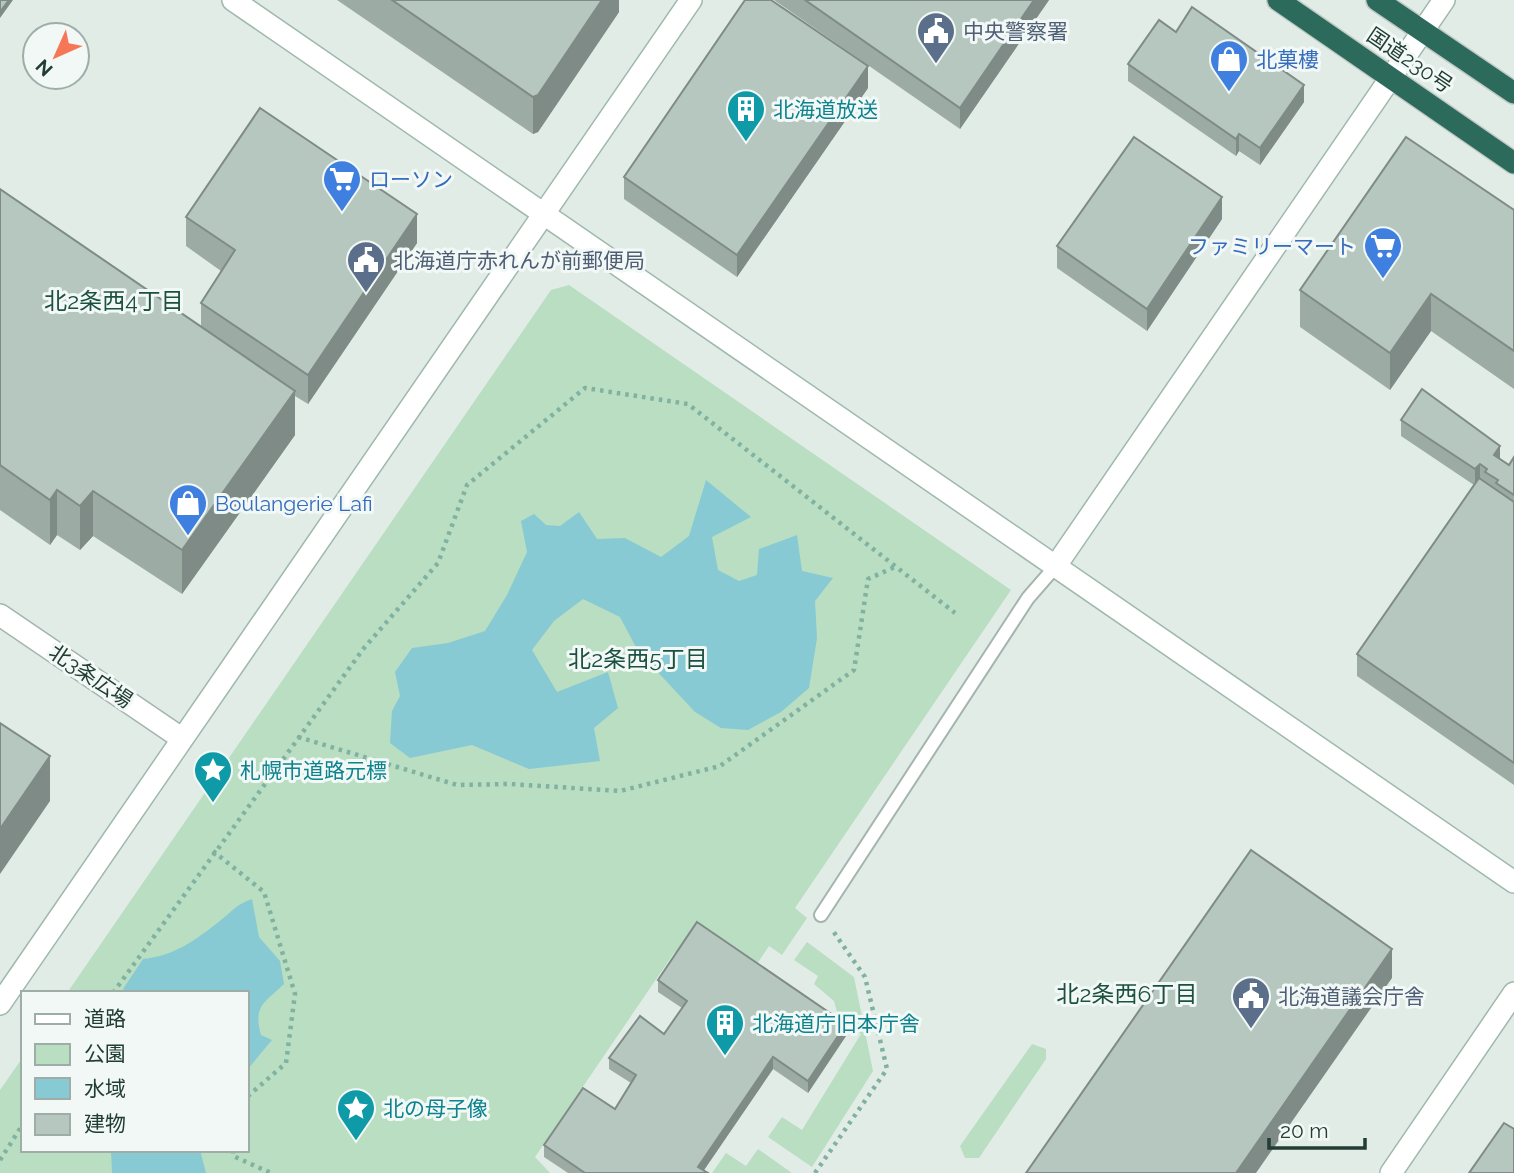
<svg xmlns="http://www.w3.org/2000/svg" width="1514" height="1173" font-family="Raleway,'Noto Sans JP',sans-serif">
  <rect width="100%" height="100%" fill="#e1ece7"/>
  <g fill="#b9dec2">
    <polygon points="569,285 1011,590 795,908 807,918 782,955 769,946 755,967 692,941 674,953 535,1157 550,1173 0,1173 0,1090 23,1057 23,1150 247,1150 247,993 67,993 551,290"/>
    <polygon points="807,942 854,977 873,1071 812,1167 768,1137 782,1117 802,1130 861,1034 839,1019 834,1001 814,984 818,976 794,960"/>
    <polygon points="1032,1044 1046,1049 1046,1059 979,1158 965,1158 960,1146"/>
    <polygon points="758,1149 792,1173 712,1173 726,1153 746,1166"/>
  </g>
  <g fill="#87cad3">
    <polygon points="706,480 751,517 712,537 718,570 739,581 757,575 759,549 797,535 802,571 833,578 815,601 817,638 809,688 781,712 748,730 721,728 695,712 638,651 620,617 583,599 554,621 532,650 557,692 608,672 618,708 594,728 600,761 529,769 472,745 410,758 390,743 392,711 400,696 395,672 412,648 448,643 485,631 507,595 527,552 521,521 534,514 546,525 560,526 579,512 597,539 625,538 661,557 689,536"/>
    <path d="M 252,899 L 259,937 L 280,961 L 284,984 C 264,1003 253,1006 261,1035 L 272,1040 L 247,1070 L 247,993 L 126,993 L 123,989 L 143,959 C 174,956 196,940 221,920 C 232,911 237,904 252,899 Z"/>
    <polygon points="111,1150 200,1150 206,1173 112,1173"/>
  </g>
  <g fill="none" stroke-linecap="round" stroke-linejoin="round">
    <defs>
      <polyline id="lane" points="821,915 1028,598 1055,567"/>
      <polyline id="street" points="0,615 181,738"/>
      <g id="secondary">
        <polyline points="233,0 1514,882"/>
        <polyline points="1055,567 1444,0"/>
        <polyline points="0,1004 691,0"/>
        <polyline points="1391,1173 1514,993"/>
      </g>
      <g id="highway">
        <polyline points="1278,0 1514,163"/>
        <polyline points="1377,0 1514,93"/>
      </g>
    </defs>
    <use href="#lane" stroke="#a4b4ae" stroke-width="16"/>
    <use href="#street" stroke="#a4b4ae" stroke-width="24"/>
    <use href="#secondary" stroke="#9fb8ae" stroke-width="24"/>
    <use href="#highway" stroke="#c1c9c6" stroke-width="24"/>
    <g stroke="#81b1a0" stroke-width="4.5" stroke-dasharray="3.5 5" stroke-linecap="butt">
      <polyline points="298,737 457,785 510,784 620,791 720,766 854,670 868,579 897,566"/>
      <polyline points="213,851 264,892 295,994 286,1063 247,1097"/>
      <polyline points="113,993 364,648 438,563 467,485 585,388 688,404 955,613"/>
      <polyline points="233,1150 233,1156 271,1173"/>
      <polyline points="0,1160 23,1124"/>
      <polyline points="815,1173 887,1069 865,977 833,931"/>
    </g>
    <use href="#lane" stroke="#fff" stroke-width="12"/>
    <use href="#street" stroke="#fff" stroke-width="21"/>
    <use href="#secondary" stroke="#fff" stroke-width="21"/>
    <use href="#highway" stroke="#2c6a5b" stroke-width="21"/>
  </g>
  <g fill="#9daba5">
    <polygon points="337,0 619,0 619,12 538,132 533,134"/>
    <polygon points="774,0 1049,0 960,129"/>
    <polygon points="1176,32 1304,102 1260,165 1239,151 1236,156 1128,81 1128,64"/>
    <polygon points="868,88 737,277 624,199 624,177"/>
    <polygon points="0,189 201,326 201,303 221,271 186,246 186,217 417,243 308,404 295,396 295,435 182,594 93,536 80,550 57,535 50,545 0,510"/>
    <polygon points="1514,210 1514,389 1431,331 1390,390 1300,327 1300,290"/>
    <polygon points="1222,219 1147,331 1057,268 1057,246"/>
    <polygon points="1401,420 1500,459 1509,465 1514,457 1514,785 1357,676 1357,654 1474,485 1401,436"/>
    <polygon points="658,980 846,1036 808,1093 773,1069 704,1170 708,1173 568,1173 544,1157 544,1145 615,1109 631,1083 609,1069 609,1058 664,1034 682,1008 658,992"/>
  </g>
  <g fill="#7f8b86">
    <polygon points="9,0 13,0 0,18 0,12"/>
    <polygon points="602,0 619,0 619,12 538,132 533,134 533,97"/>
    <polygon points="1034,0 1049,0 960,129 960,108"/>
    <polygon points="868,66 868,88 737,277 737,255"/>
    <polygon points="1304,85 1304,102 1260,165 1260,148"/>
    <polygon points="1239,134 1239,151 1236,156 1236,139"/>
    <polygon points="1222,197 1222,219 1147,331 1147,309"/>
    <polygon points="417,214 417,243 308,404 308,375"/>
    <polygon points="1431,294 1431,331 1390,390 1390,353"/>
    <polygon points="295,391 295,435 182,594 182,550"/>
    <polygon points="1500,446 1500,462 1494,455"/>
    <polygon points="1480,464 1480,480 1475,486 1475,469"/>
    <polygon points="57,490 57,535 50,545 50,500"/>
    <polygon points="93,491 93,536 80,550 80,506"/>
    <polygon points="50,756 50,801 0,874 0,829"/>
    <polygon points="1392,949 1392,978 1256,1173 1236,1173"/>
    <polygon points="846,1024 846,1036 808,1093 808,1081"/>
    <polygon points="773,1057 773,1069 702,1173 698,1167"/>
  </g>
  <g fill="#b6c7c0" stroke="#7f8b86" stroke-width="2">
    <polygon points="0,0 9,0 0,12"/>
    <polygon points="392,0 602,0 538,95 533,97"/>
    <polygon points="745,0 771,0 868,66 737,255 624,177"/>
    <polygon points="805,0 1034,0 960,108"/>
    <polygon points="1192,7 1304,85 1260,148 1239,134 1236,139 1128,64 1159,20 1176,32"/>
    <polygon points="260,108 417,214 308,375 201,303 235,250 186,217"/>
    <polygon points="1134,137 1222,197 1147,309 1057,246"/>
    <polygon points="1406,137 1514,210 1514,351 1431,294 1390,353 1300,290"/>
    <polygon points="0,189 295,391 182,550 93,491 80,506 57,490 50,500 0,465"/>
    <polygon points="1422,389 1500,446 1494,455 1509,465 1514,457 1514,495 1496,483 1498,480 1485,472 1487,469 1480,464 1475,469 1401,420"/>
    <polygon points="1479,478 1514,502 1514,763 1357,654"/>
    <polygon points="0,723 50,756 0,829"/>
    <polygon points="1251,850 1392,949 1236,1173 1026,1173"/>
    <polygon points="697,922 846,1024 808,1081 773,1057 698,1167 708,1173 585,1173 544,1145 583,1088 615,1109 636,1075 609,1058 640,1016 664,1034 687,1001 658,980"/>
    <polygon points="1504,1123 1514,1129 1514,1173 1469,1173"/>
  </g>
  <defs>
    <symbol id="civic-pin" viewBox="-11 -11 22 30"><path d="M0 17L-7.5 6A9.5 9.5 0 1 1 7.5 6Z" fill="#5c6f8a" stroke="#f2f8f5"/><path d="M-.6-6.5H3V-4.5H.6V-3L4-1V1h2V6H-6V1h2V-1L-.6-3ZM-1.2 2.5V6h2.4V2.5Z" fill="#fff"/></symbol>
    <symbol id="shop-pin" viewBox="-11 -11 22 30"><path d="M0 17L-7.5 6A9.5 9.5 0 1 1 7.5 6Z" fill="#3f7fe0" stroke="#f2f8f5"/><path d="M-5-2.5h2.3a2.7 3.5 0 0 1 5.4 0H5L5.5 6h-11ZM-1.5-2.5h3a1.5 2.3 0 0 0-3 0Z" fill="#fff"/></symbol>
    <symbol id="building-pin" viewBox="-11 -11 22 30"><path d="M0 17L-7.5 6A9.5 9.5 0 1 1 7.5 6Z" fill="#0f9aa8" stroke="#f2f8f5"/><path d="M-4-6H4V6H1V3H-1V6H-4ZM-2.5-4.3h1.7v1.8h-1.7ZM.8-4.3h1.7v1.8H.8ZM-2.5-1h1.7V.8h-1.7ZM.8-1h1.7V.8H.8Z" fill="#fff"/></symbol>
    <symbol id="supermarket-pin" viewBox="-11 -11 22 30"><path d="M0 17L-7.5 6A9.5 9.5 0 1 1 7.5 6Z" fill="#3f7fe0" stroke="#f2f8f5"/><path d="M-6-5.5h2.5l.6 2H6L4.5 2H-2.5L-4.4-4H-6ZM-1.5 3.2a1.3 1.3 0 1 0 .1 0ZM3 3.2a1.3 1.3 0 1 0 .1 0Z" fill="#fff"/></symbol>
    <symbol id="sight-pin" viewBox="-11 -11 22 30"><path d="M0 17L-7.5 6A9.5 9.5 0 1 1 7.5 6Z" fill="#0f9aa8" stroke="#f2f8f5"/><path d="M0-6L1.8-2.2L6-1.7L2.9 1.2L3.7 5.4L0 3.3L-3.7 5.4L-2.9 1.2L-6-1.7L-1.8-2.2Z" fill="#fff"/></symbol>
  </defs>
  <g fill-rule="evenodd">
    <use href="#civic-pin" x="914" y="9" width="44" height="60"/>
    <use href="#shop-pin" x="1207" y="37" width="44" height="60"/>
    <use href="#building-pin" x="724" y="87" width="44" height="60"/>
    <use href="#supermarket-pin" x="320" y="157" width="44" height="60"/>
    <use href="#supermarket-pin" x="1361" y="224" width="44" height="60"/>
    <use href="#civic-pin" x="344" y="238" width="44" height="60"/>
    <use href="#shop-pin" x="166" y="481" width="44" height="60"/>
    <use href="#sight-pin" x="191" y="748" width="44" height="60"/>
    <use href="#civic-pin" x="1229" y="974" width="44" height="60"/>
    <use href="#building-pin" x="703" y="1001" width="44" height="60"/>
    <use href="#sight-pin" x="334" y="1086" width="44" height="60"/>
  </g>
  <g text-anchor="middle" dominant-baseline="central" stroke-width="6" stroke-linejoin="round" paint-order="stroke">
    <g font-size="21" fill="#4e5e75" stroke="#f2f8f5" text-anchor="start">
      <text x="963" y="31">中央警察署</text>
      <text x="393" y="260">北海道庁赤れんが前郵便局</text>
      <text x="1278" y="996">北海道議会庁舎</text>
    </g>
    <g font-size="21" fill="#366cbe" stroke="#f2f8f5" text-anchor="start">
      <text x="1256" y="59">北菓樓</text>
      <text x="369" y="179">ローソン</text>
      <text x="1356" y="246" text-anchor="end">ファミリーマート</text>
      <text x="215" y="503">Boulangerie Lafi</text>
    </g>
    <g font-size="21" fill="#213d35" stroke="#f2f8f5">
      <text transform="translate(1410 60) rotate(34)">国道230号</text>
      <text transform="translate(91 676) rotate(34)">北3条広場</text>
    </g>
    <g font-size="21" fill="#0d838f" stroke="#f2f8f5" text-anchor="start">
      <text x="773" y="109">北海道放送</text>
      <text x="240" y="770">札幌市道路元標</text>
      <text x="752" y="1023">北海道庁旧本庁舎</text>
      <text x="383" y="1108">北の母子像</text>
    </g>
    <g font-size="23" fill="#1c5041" stroke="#f2f8f5">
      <text x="114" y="300">北2条西4丁目</text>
      <text x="638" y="658">北2条西5丁目</text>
      <text x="1127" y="993">北2条西6丁目</text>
    </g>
  </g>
  <rect x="21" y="991" width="228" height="161" fill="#f2f8f5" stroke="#9eada8" stroke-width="2"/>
  <rect x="35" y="1014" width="35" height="10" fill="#ffffff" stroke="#9eada8" stroke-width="2"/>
  <text x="84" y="1026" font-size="21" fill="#213d35">道路</text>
  <rect x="35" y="1044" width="35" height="21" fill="#b9dec2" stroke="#9eada8" stroke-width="2"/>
  <text x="84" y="1061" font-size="21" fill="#213d35">公園</text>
  <rect x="35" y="1078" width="35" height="21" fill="#87cad3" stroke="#9eada8" stroke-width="2"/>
  <text x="84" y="1096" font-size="21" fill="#213d35">水域</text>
  <rect x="35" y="1114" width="35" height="21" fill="#b6c7c0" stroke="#9eada8" stroke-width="2"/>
  <text x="84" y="1131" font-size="21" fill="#213d35">建物</text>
  <g transform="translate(56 56) rotate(225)"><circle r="33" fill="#f2f8f5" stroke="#9eada8" stroke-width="2"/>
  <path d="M0-5L12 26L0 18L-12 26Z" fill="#f57756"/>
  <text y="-10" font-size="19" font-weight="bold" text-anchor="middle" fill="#213d35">N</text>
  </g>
  <path d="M1269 1138v10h96v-10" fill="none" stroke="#213d35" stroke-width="3.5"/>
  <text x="1280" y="1138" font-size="21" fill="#213d35" stroke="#f2f8f5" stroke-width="5" paint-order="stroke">20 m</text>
</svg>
